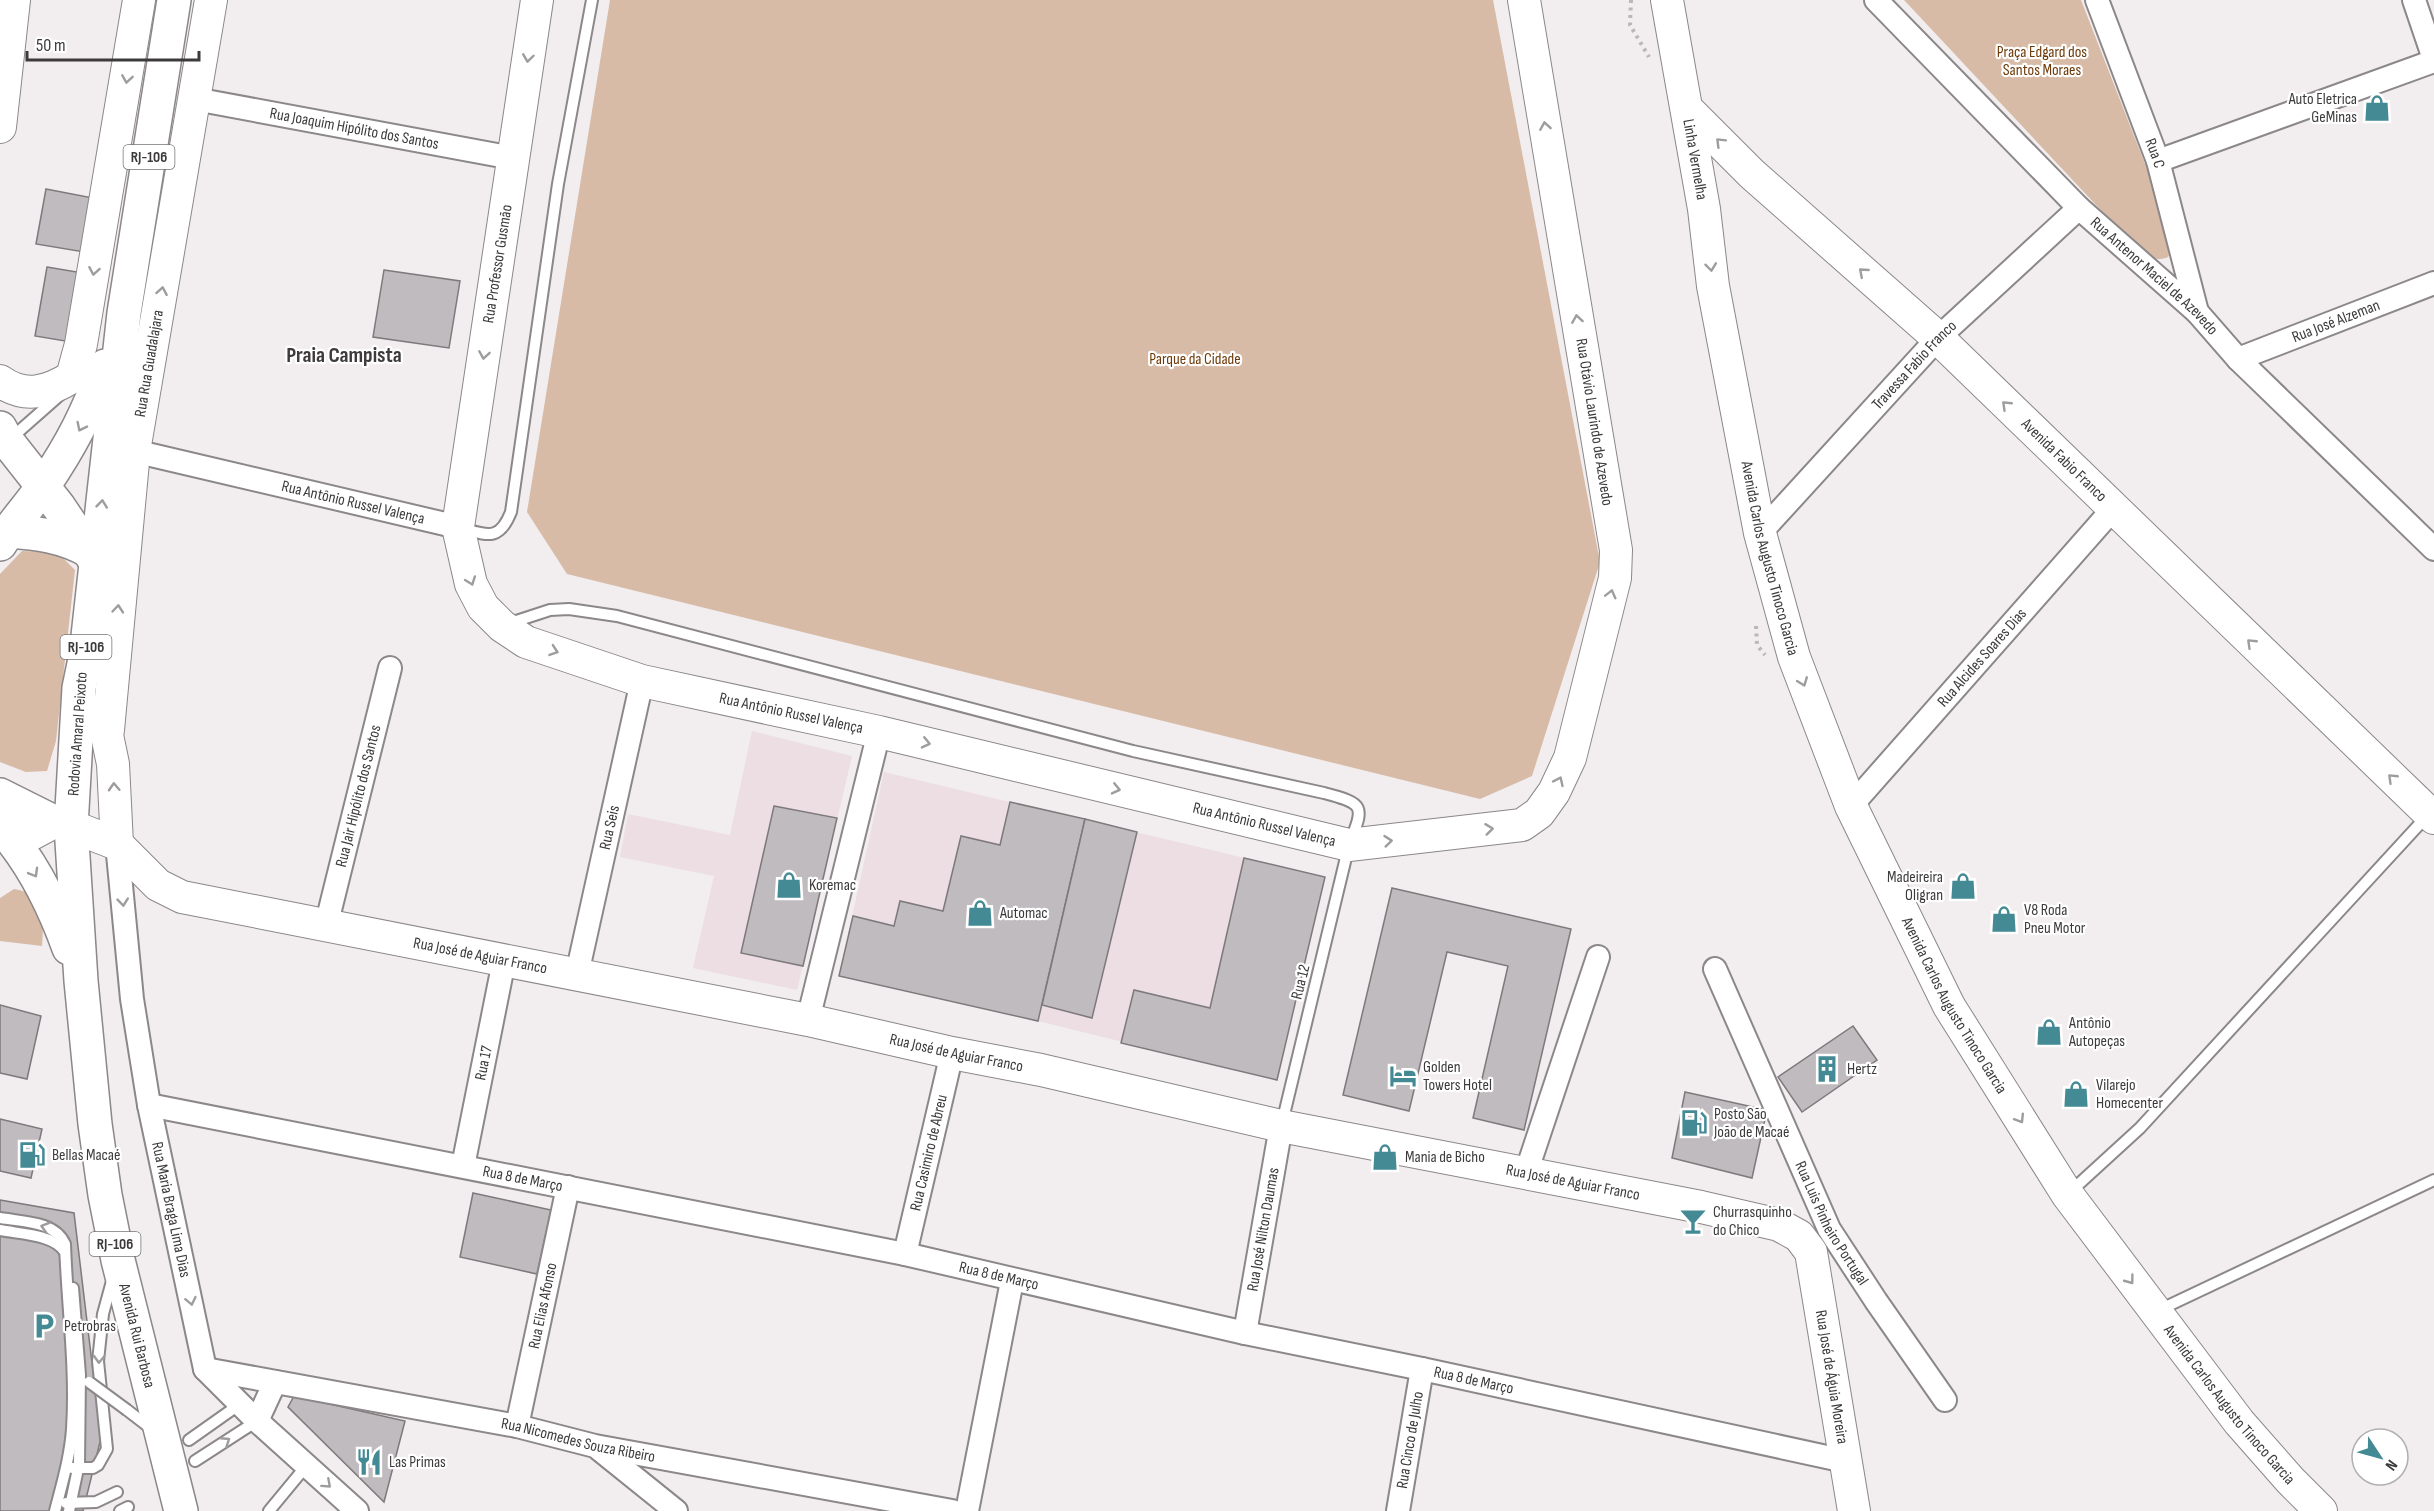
<svg xmlns="http://www.w3.org/2000/svg" width="2434" height="1511" font-family="'Sofia Sans Condensed',sans-serif">
  <rect width="100%" height="100%" fill="#f2edee"/>
  <g fill="#ecdee2">
    <polygon points="752,731 852,756 797,990 693,968 714,876 620,857 628,814 730,835"/>
    <polygon points="884,772 1325,877 1277,1080 1038,1021 839,976"/>
  </g>
  <g fill="#d7bba7">
    <polygon points="610,0 1493,0 1600,562 1532,776 1480,799 567,574 527,512"/>
    <path d="M 1904,0 L 2081,0 L 2170,228 L 2170,253 L 2168,257 C 2159,261 2149,259 2141,253 Z"/>
    <polygon points="22,551 57,552 75,570 56,741 47,771 26,772 0,762 0,574"/>
    <path d="M 14,889 C 44,893 44,921 42,946 L 0,941 L 0,898 Z"/>
  </g>
  <g fill="#bfbbbe" stroke="#7d797c" stroke-width="1.5">
    <polygon points="46,189 93,198 84,252 36,244"/>
    <polygon points="47,267 89,274 77,343 35,336"/>
    <polygon points="384,270 460,281 449,348 373,337"/>
    <polygon points="1010,802 1085,819 1038,1021 839,976 853,916 894,926 900,901 943,911 961,836 1000,845"/>
    <polygon points="774,806 837,818 803,966 741,953"/>
    <polygon points="1085,819 1137,832 1092,1018 1042,1005"/>
    <polygon points="1244,858 1325,877 1277,1080 1121,1043 1134,990 1210,1008"/>
    <polygon points="1392,888 1571,929 1524,1130 1473,1118 1508,966 1447,952 1409,1111 1343,1095"/>
    <polygon points="0,1005 41,1016 27,1079 0,1073"/>
    <polygon points="1853,1026 1877,1060 1802,1112 1778,1077"/>
    <polygon points="1685,1092 1767,1110 1752,1178 1672,1158"/>
    <polygon points="0,1119 42,1129 31,1178 0,1171"/>
    <polygon points="473,1193 551,1210 537,1274 460,1257"/>
    <polygon points="0,1200 74,1213 101,1438 83,1511 0,1511"/>
    <polygon points="294,1396 405,1421 384,1502 288,1407"/>
  </g>
  <g fill="none" stroke-linecap="round" stroke-linejoin="round">
    <defs>
      <g id="lane">
        <polyline points="9,440 60,395"/>
        <path d="M 461,528 C 487,535 499,542 511,512 L 558,184 L 592,0"/>
        <path d="M 507,624 L 550,610 L 569,609 L 617,616 L 1133,751 L 1324,793 C 1366,804 1364,806 1349,845 L 1282,1123"/>
        <polyline points="2070,1192 2140,1128 2427,816"/>
        <path d="M 0,1218 C 23,1222 55,1221 65,1244 C 67,1305 76,1368 72,1429 C 70,1457 62,1484 55,1511"/>
        <path d="M 0,1230 C 19,1234 54,1234 65,1252"/>
        <polyline points="2157,1311 2434,1180"/>
        <polyline points="127,1410 153,1430"/>
        <polyline points="189,1440 240,1404"/>
        <polyline points="195,1461 257,1421"/>
        <polyline points="72,1468 93,1468 98,1465 107,1449 98,1361 103,1314 112,1281"/>
        <polyline points="66,1503 96,1502 117,1492"/>
        <polyline points="69,1511 79,1464 80,1375 73,1288"/>
        <polyline points="120,1511 128,1507"/>
        <polyline points="269,1511 307,1465"/>
      </g>
      <g id="street">
        <path id="s1" d="M 1876,0 L 2079,208 L 2197,312 L 2238,359 L 2434,549"/>
        <path id="s2" d="M 2097,0 L 2158,161 L 2197,312"/>
        <polyline points="2414,0 2434,59"/>
        <path id="s3" d="M 195,99 L 513,158"/>
        <polyline points="2158,161 2434,61"/>
        <path id="s4" d="M 2238,359 L 2434,283"/>
        <path id="s5" d="M 134,451 L 458,527"/>
        <path id="s6" d="M 1760,533 L 1938,338 L 2079,208"/>
        <path id="s7" d="M 1851,806 L 2113,509"/>
        <path id="s8" d="M 117,844 L 132,999 L 149,1105 L 205,1369 L 257,1421 L 357,1511"/>
        <path id="s9" d="M 326,926 L 390,668"/>
        <path id="s10" d="M 1715,969 L 1829,1229 L 1876,1301 L 1945,1400"/>
        <path id="s11" d="M 577,974 L 642,681"/>
        <polyline points="808,1020 879,732"/>
        <path id="s12" d="M 149,1105 L 905,1254 L 1245,1333 L 1422,1369 L 1845,1461"/>
        <path id="s13" d="M 463,1166 L 504,961"/>
        <polyline points="1526,1173 1598,957"/>
        <path id="s14" d="M 905,1254 L 952,1053"/>
        <path id="s15" d="M 1245,1333 L 1281,1126"/>
        <path id="s16" d="M 205,1369 L 517,1426 L 595,1446 L 952,1511"/>
        <polyline points="257,1421 275,1382"/>
        <path id="s17" d="M 517,1426 L 568,1187"/>
        <polyline points="599,1449 676,1511"/>
        <polyline points="967,1511 1012,1281"/>
        <path id="s18" d="M 1398,1511 L 1422,1369"/>
      </g>
      <g id="secondary">
        <path id="s19" d="M 537,0 L 458,527 L 471,584 L 483,607 L 502,626 L 526,642 L 642,681 L 879,732 L 1349,845 L 1522,825 L 1539,813 L 1554,792 L 1570,758 L 1615,578 L 1616,550 L 1524,0"/>
        <path id="s20" d="M 1667,0 L 1704,209 L 1713,286 L 1760,533 L 1794,657 L 1851,806 L 1949,1006 L 2067,1194 L 2239,1422 L 2290,1480 L 2321,1511"/>
        <path id="s21" d="M 1688,110 L 1752,174 L 1938,338 L 2434,818"/>
        <polyline points="0,127 14,0"/>
        <path d="M 0,381 C 25,399 48,392 72,377 L 81,344 L 139,0"/>
        <polyline points="102,711 113,764 117,844"/>
        <path id="s22" d="M 108,730 L 134,451 L 211,0"/>
        <path id="s23" d="M 15,843 L 54,822 L 71,826 L 117,844 L 158,885 L 182,897 L 808,1020 L 952,1053 L 1041,1070 L 1281,1126 L 1701,1207 L 1779,1225 L 1799,1236 L 1811,1252 L 1854,1511"/>
      </g>
      <g id="highway">
        <path id="s24" d="M 174,0 L 124,313 L 86,654 L 79,688 L 71,826 L 81,981 L 95,1124 L 105,1195 L 118,1260 L 181,1511"/>
        <polyline points="0,428 7,441 59,507 96,562"/>
        <path d="M 8,531 C 37,533 63,536 89,551"/>
        <path d="M 0,544 C 13,523 30,505 44,485 C 72,444 88,412 105,366"/>
        <polyline points="0,795 54,822"/>
        <path d="M 0,826 C 32,861 53,904 69,948"/>
      </g>
    </defs>
    <use href="#lane" stroke="#8c8788" stroke-width="14"/>
    <use href="#street" stroke="#8c8788" stroke-width="26"/>
    <use href="#secondary" stroke="#8c8788" stroke-width="34"/>
    <use href="#highway" stroke="#8c8788" stroke-width="36"/>
    <g stroke="#bbb7b8" stroke-width="4" stroke-dasharray="3 4.5" stroke-linecap="butt">
      <polyline points="1631,0 1630,25 1649,57"/>
      <polyline points="1756,626 1757,645 1765,655"/>
    </g>
    <use href="#lane" stroke="#fff" stroke-width="10"/>
    <use href="#street" stroke="#fff" stroke-width="22"/>
    <use href="#secondary" stroke="#fff" stroke-width="32"/>
    <use href="#highway" stroke="#fff" stroke-width="33"/>
    <defs>
      <polyline id="lane-bridge" points="89,1382 127,1410"/>
    </defs>
    <use href="#lane-bridge" stroke="#8c8788" stroke-width="14" stroke-linecap="butt"/>
    <use href="#lane-bridge" stroke="#fff" stroke-width="10"/>
  </g>
  <defs><path id="oneway-chevron" d="M-2-3.5L2.5 0L-2 3.5" fill="none" stroke-width="1.6" stroke-linecap="round" stroke-linejoin="round" transform="scale(1.5)"/></defs>
  <g stroke="#9e9c9d">
    <use href="#oneway-chevron" transform="translate(528 58) rotate(98)"/>
    <use href="#oneway-chevron" transform="translate(127 79) rotate(99)"/>
    <use href="#oneway-chevron" transform="translate(1545 126) rotate(-99)"/>
    <use href="#oneway-chevron" transform="translate(1720 142) rotate(-135)"/>
    <use href="#oneway-chevron" transform="translate(1711 267) rotate(83)"/>
    <use href="#oneway-chevron" transform="translate(94 271) rotate(100)"/>
    <use href="#oneway-chevron" transform="translate(1863 272) rotate(-139)"/>
    <use href="#oneway-chevron" transform="translate(162 291) rotate(-80)"/>
    <use href="#oneway-chevron" transform="translate(1577 319) rotate(-99)"/>
    <use href="#oneway-chevron" transform="translate(484 355) rotate(99)"/>
    <use href="#oneway-chevron" transform="translate(2006 405) rotate(-136)"/>
    <use href="#oneway-chevron" transform="translate(81 427) rotate(116)"/>
    <use href="#oneway-chevron" transform="translate(102 504) rotate(-84)"/>
    <use href="#oneway-chevron" transform="translate(471 581) rotate(70)"/>
    <use href="#oneway-chevron" transform="translate(1611 594) rotate(-76)"/>
    <use href="#oneway-chevron" transform="translate(118 609) rotate(-85)"/>
    <use href="#oneway-chevron" transform="translate(2251 643) rotate(-136)"/>
    <use href="#oneway-chevron" transform="translate(554 651) rotate(19)"/>
    <use href="#oneway-chevron" transform="translate(1803 682) rotate(69)"/>
    <use href="#oneway-chevron" transform="translate(926 743) rotate(13)"/>
    <use href="#oneway-chevron" transform="translate(2392 778) rotate(-136)"/>
    <use href="#oneway-chevron" transform="translate(1559 781) rotate(-65)"/>
    <use href="#oneway-chevron" transform="translate(114 787) rotate(-93)"/>
    <use href="#oneway-chevron" transform="translate(1116 789) rotate(13)"/>
    <use href="#oneway-chevron" transform="translate(1489 829) rotate(-7)"/>
    <use href="#oneway-chevron" transform="translate(1388 841) rotate(-6)"/>
    <use href="#oneway-chevron" transform="translate(34 873) rotate(60)"/>
    <use href="#oneway-chevron" transform="translate(123 902) rotate(84)"/>
    <use href="#oneway-chevron" transform="translate(2020 1119) rotate(58)"/>
    <use href="#oneway-chevron" transform="translate(45 1227) rotate(-164)"/>
    <use href="#oneway-chevron" transform="translate(2130 1280) rotate(53)"/>
    <use href="#oneway-chevron" transform="translate(191 1301) rotate(78)"/>
    <use href="#oneway-chevron" transform="translate(99 1359) rotate(92)"/>
    <use href="#oneway-chevron" transform="translate(226 1441) rotate(-33)"/>
    <use href="#oneway-chevron" transform="translate(327 1484) rotate(42)"/>
  </g>
  <defs>
    <symbol id="shop-bare" viewBox="-9 -9 18 18"><path d="M-5-2.5h2.3a2.7 3.5 0 0 1 5.4 0H5L5.5 6h-11ZM-1.5-2.5h3a1.5 2.3 0 0 0-3 0Z" fill="#448a95" stroke="#fff" stroke-width="2.5" paint-order="stroke"/></symbol>
    <symbol id="building-bare" viewBox="-9 -9 18 18"><path d="M-4-6H4V6H1V3H-1V6H-4ZM-2.5-4.3h1.7v1.8h-1.7ZM.8-4.3h1.7v1.8H.8ZM-2.5-1h1.7V.8h-1.7ZM.8-1h1.7V.8H.8Z" fill="#448a95" stroke="#fff" stroke-width="2.5" paint-order="stroke"/></symbol>
    <symbol id="hotel-bare" viewBox="-9 -9 18 18"><path d="M-6-4.5h1.5V1H6V5H4.5V3h-9V5H-6ZM-4 0a1.8 1.8 0 1 1 3.6 0ZM.5 0V-2.5h3Q6-2.5 6 0Z" fill="#448a95" stroke="#fff" stroke-width="2.5" paint-order="stroke"/></symbol>
    <symbol id="fuel-bare" viewBox="-9 -9 18 18"><path d="M-5.5-6h7V0h2V4h1.3V-2.5L3-4.5l.8-.8L6-3V5H2.5V1h-1V6h-7ZM-4.2-4.7v3.2H.2V-4.7Z" fill="#448a95" stroke="#fff" stroke-width="2.5" paint-order="stroke"/></symbol>
    <symbol id="bar-bare" viewBox="-9 -9 18 18"><path d="M-6-5H6L.8 .8V4.5H3.5V6h-7V4.5H-.8V.8Z" fill="#448a95" stroke="#fff" stroke-width="2.5" paint-order="stroke"/></symbol>
    <symbol id="parking-bare" viewBox="-9 -9 18 18"><path d="M-3.5-5.5H1a3.5 3.5 0 0 1 0 7H-1V5.5H-3.5ZM-1-3.4V-.6H.8a1.4 1.4 0 0 0 0-2.8Z" fill="#448a95" stroke="#fff" stroke-width="2.5" paint-order="stroke"/></symbol>
    <symbol id="restaurant-bare" viewBox="-9 -9 18 18"><path d="M-5-6h1v4h1v-4h1v4h1v-4h1v5L-1.5 .5V6h-2V.5L-5-1ZM5-6V6H3V1.5H1.5Q1.5-4 5-6Z" fill="#448a95" stroke="#fff" stroke-width="2.5" paint-order="stroke"/></symbol>
  </defs>
  <g fill-rule="evenodd">
    <use href="#shop-bare" x="2358" y="89" width="38" height="38"/>
    <use href="#shop-bare" x="770" y="866" width="38" height="38"/>
    <use href="#shop-bare" x="1944" y="867" width="38" height="38"/>
    <use href="#shop-bare" x="961" y="894" width="38" height="38"/>
    <use href="#shop-bare" x="1985" y="900" width="38" height="38"/>
    <use href="#shop-bare" x="2030" y="1013" width="38" height="38"/>
    <use href="#building-bare" x="1808" y="1050" width="38" height="38"/>
    <use href="#hotel-bare" x="1384" y="1057" width="38" height="38"/>
    <use href="#shop-bare" x="2057" y="1075" width="38" height="38"/>
    <use href="#fuel-bare" x="1675" y="1104" width="38" height="38"/>
    <use href="#fuel-bare" x="13" y="1136" width="38" height="38"/>
    <use href="#shop-bare" x="1366" y="1138" width="38" height="38"/>
    <use href="#bar-bare" x="1674" y="1202" width="38" height="38"/>
    <use href="#parking-bare" x="25" y="1307" width="38" height="38"/>
    <use href="#restaurant-bare" x="350" y="1443" width="38" height="38"/>
  </g>
  <g text-anchor="middle" dominant-baseline="central" stroke-width="4.5" stroke-linejoin="round" paint-order="stroke">
    <g fill="#fff" stroke="#767576" stroke-width="1.5">
      <rect x="123.5" y="145" width="51" height="24" rx="4.5"/>
      <rect x="60.5" y="635" width="51" height="24" rx="4.5"/>
      <rect x="89.5" y="1232" width="51" height="24" rx="4.5"/>
    </g>
    <g font-size="15" font-weight="bold" fill="#3c3a3b">
      <text x="149" y="157">RJ-106</text>
      <text x="86" y="647">RJ-106</text>
      <text x="115" y="1244">RJ-106</text>
    </g>
    <g font-size="16" fill="#6d3907" stroke="#fff">
      <text x="2042" y="52">Praça Edgard dos<tspan x="2042" dy="18">Santos Moraes</tspan></text>
      <text x="1195" y="359">Parque da Cidade</text>
    </g>
    <g font-size="16" fill="#3c3a3b" stroke="#fff" text-anchor="start">
      <text x="2357" y="99" text-anchor="end">Auto Eletrica<tspan x="2357" dy="18">GeMinas</tspan></text>
      <text x="1943" y="877" text-anchor="end">Madeireira<tspan x="1943" dy="18">Oligran</tspan></text>
      <text x="809" y="885">Koremac</text>
      <text x="2024" y="910">V8 Roda<tspan x="2024" dy="18">Pneu Motor</tspan></text>
      <text x="1000" y="913">Automac</text>
      <text x="2069" y="1023">Antônio<tspan x="2069" dy="18">Autopeças</tspan></text>
      <text x="1423" y="1067">Golden<tspan x="1423" dy="18">Towers Hotel</tspan></text>
      <text x="1847" y="1069">Hertz</text>
      <text x="2096" y="1085">Vilarejo<tspan x="2096" dy="18">Homecenter</tspan></text>
      <text x="1714" y="1114">Posto São<tspan x="1714" dy="18">João de Macaé</tspan></text>
      <text x="52" y="1155">Bellas Macaé</text>
      <text x="1405" y="1157">Mania de Bicho</text>
      <text x="1713" y="1212">Churrasquinho<tspan x="1713" dy="18">do Chico</tspan></text>
      <text x="64" y="1326">Petrobras</text>
      <text x="389" y="1462">Las Primas</text>
    </g>
    <g font-size="16" fill="#3c3a3b" stroke="#fff">
      <text stroke="none"><textPath href="#s3" startOffset="162">Rua Joaquim Hipólito dos Santos</textPath></text>
      <text stroke="none"><textPath href="#s2" startOffset="164">Rua C</textPath></text>
      <text stroke="none"><textPath href="#s20" startOffset="162">Linha Vermelha</textPath></text>
      <text transform="translate(498 264) rotate(-81)">Rua Professor Gusmão</text>
      <text stroke="none"><textPath href="#s1" startOffset="392">Rua Antenor Maciel de Azevedo</textPath></text>
      <text stroke="none"><textPath href="#s4" startOffset="105">Rua José Alzeman</textPath></text>
      <text stroke="none"><textPath href="#s22" startOffset="369">Rua Rua Guadalajara</textPath></text>
      <text stroke="none"><textPath href="#s6" startOffset="228">Travessa Fabio Franco</textPath></text>
      <text transform="translate(1594 422) rotate(81)">Rua Otávio Laurindo de Azevedo</text>
      <text stroke="none"><textPath href="#s21" startOffset="514">Avenida Fabio Franco</textPath></text>
      <text stroke="none"><textPath href="#s5" startOffset="225">Rua Antônio Russel Valença</textPath></text>
      <text stroke="none"><textPath href="#s20" startOffset="568">Avenida Carlos Augusto Tinoco Garcia</textPath></text>
      <text stroke="none"><textPath href="#s7" startOffset="198">Rua Alcides Soares Dias</textPath></text>
      <text stroke="none"><textPath href="#s19" startOffset="948">Rua Antônio Russel Valença</textPath></text>
      <text transform="translate(78 734) rotate(-86)">Rodovia Amaral Peixoto</text>
      <text stroke="none"><textPath href="#s9" startOffset="134">Rua Jair Hipólito dos Santos</textPath></text>
      <text stroke="none"><textPath href="#s19" startOffset="1434">Rua Antônio Russel Valença</textPath></text>
      <text stroke="none"><textPath href="#s11" startOffset="150">Rua Seis</textPath></text>
      <text stroke="none"><textPath href="#s23" startOffset="500">Rua José de Aguiar Franco</textPath></text>
      <text transform="translate(1301 982) rotate(-76)">Rua 12</text>
      <text stroke="none"><textPath href="#s20" startOffset="1054">Avenida Carlos Augusto Tinoco Garcia</textPath></text>
      <text stroke="none"><textPath href="#s23" startOffset="986">Rua José de Aguiar Franco</textPath></text>
      <text stroke="none"><textPath href="#s13" startOffset="105">Rua 17</textPath></text>
      <text stroke="none"><textPath href="#s14" startOffset="104">Rua Casimiro de Abreu</textPath></text>
      <text stroke="none"><textPath href="#s12" startOffset="381">Rua 8 de Março</textPath></text>
      <text stroke="none"><textPath href="#s23" startOffset="1616">Rua José de Aguiar Franco</textPath></text>
      <text stroke="none"><textPath href="#s8" startOffset="370">Rua Maria Braga Lima Dias</textPath></text>
      <text stroke="none"><textPath href="#s10" startOffset="280">Rua Luis Pinheiro Portugal</textPath></text>
      <text stroke="none"><textPath href="#s15" startOffset="105">Rua José Nilton Daumas</textPath></text>
      <text stroke="none"><textPath href="#s12" startOffset="867">Rua 8 de Março</textPath></text>
      <text stroke="none"><textPath href="#s17" startOffset="123">Rua Elias Afonso</textPath></text>
      <text stroke="none"><textPath href="#s24" startOffset="1348">Avenida Rui Barbosa</textPath></text>
      <text stroke="none"><textPath href="#s23" startOffset="1996">Rua José de Águia Moreira</textPath></text>
      <text stroke="none"><textPath href="#s12" startOffset="1353">Rua 8 de Março</textPath></text>
      <text stroke="none"><textPath href="#s20" startOffset="1540">Avenida Carlos Augusto Tinoco Garcia</textPath></text>
      <text stroke="none"><textPath href="#s16" startOffset="380">Rua Nicomedes Souza Ribeiro</textPath></text>
      <text stroke="none"><textPath href="#s18" startOffset="72">Rua Cinco de Julho</textPath></text>
    </g>
    <g font-size="22" font-weight="bold" fill="#3f3b3c" stroke="#fff">
      <text x="344" y="355">Praia Campista</text>
    </g>
  </g>
  <g transform="translate(2380 1457) rotate(126)"><circle r="28" fill="#ffffff" stroke="#b1b0b1" stroke-width="1.5"/>
  <path d="M0-4.5L10 22L0 15L-10 22Z" fill="#448a95"/>
  <text y="-9" font-size="16" font-weight="bold" text-anchor="middle" fill="#3c3a3b">N</text>
  </g>
  <path d="M27 51v9h172v-9" fill="none" stroke="#3c3a3b" stroke-width="3"/>
  <text x="36" y="51" font-size="18" fill="#3c3a3b" stroke="#ffffff" stroke-width="4.5" paint-order="stroke">50 m</text>
</svg>
